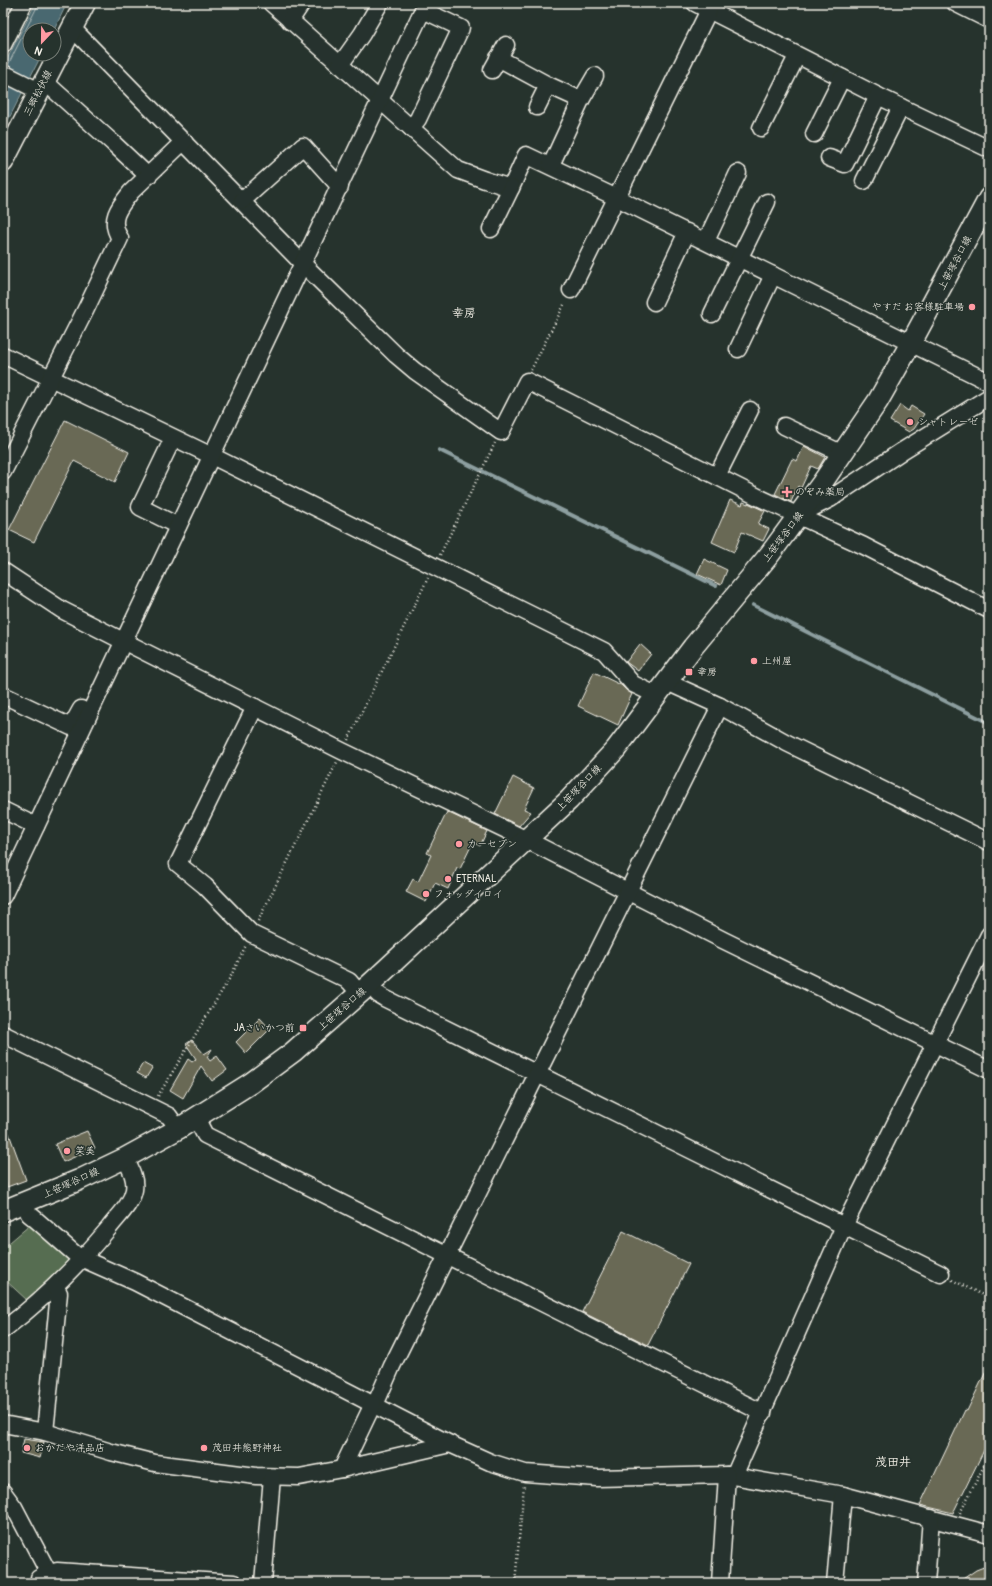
<svg xmlns="http://www.w3.org/2000/svg" width="992" height="1586" font-family="Pangolin,'Klee One',sans-serif">
  <rect width="100%" height="100%" fill="#26332d"/>
  <filter id="ink" filterUnits="userSpaceOnUse"><feTurbulence type="fractalNoise" baseFrequency=".025" numOctaves="2"/><feDisplacementMap in="SourceGraphic" scale="8" xChannelSelector="R" yChannelSelector="G"/><feConvolveMatrix kernelMatrix="1 2 1 2 8 2 1 2 1" color-interpolation-filters="sRGB"/></filter>
  <g filter="url(#ink)">
    <polygon fill="#576d51" stroke="#a6af9c" points="30,1225 71,1260 28,1301 3,1278 3,1248"/>
    <polygon fill="#496870" stroke="#8d9fa0" points="36,3 67,3 54,30 30,30 30,54 42,54 3,130 3,67"/>
    <g fill="none" stroke-linecap="round" stroke-linejoin="round">
      <polyline stroke="#b0bab8" stroke-width="1" points="8,65 39,3"/>
      <g stroke="#8d9fa0" stroke-width="4">
        <polyline points="439,450 716,586"/>
        <polyline points="753,605 989,723"/>
      </g>
    </g>
    <g fill="#696954" stroke="#f4f1e8">
      <polygon points="900,405 908,411 911,406 924,414 914,429 909,432 890,421"/>
      <polygon points="65,420 129,452 115,482 74,461 34,542 9,530"/>
      <polygon points="804,446 825,457 818,469 811,466 801,488 798,486 791,502 775,494 792,459 797,461"/>
      <polygon points="730,500 742,505 743,502 748,504 748,503 765,511 758,524 769,529 763,541 742,532 734,552 712,542"/>
      <polygon points="704,559 727,570 721,585 697,574"/>
      <polygon points="640,644 651,654 638,671 626,662"/>
      <polygon points="594,672 621,685 626,690 632,694 618,725 578,706"/>
      <polygon points="513,777 534,788 524,809 531,812 519,826 495,814"/>
      <polygon points="447,812 487,831 480,846 473,842 460,869 457,868 448,889 435,883 426,902 406,892 413,879 418,882 431,855 427,853"/>
      <polygon points="260,1018 270,1029 246,1053 236,1042"/>
      <polygon points="192,1040 204,1054 212,1049 207,1057 210,1061 217,1056 227,1070 212,1081 201,1066 183,1098 170,1090 188,1059 192,1062 196,1059 186,1044"/>
      <polygon points="143,1063 152,1068 146,1078 137,1073"/>
      <polygon points="4,1120 26,1180 7,1187 3,1173"/>
      <polygon points="87,1131 95,1148 63,1162 55,1144"/>
      <polygon points="623,1231 689,1264 648,1345 582,1312"/>
      <polygon points="989,1365 989,1440 953,1513 920,1505 965,1410 967,1411"/>
      <polygon points="24,1439 44,1442 40,1458 21,1453"/>
      <polygon points="989,1565 989,1583 957,1583 976,1570"/>
    </g>
    <g fill="none" stroke-linecap="round" stroke-linejoin="round">
      <defs>
        <g id="minor">
          <polyline points="271,3 458,170 485,180 511,188 526,155 617,198 989,382"/>
          <polyline points="695,3 878,96 989,149"/>
          <polyline points="955,3 989,20"/>
          <polyline points="290,21 302,3"/>
          <polyline points="72,28 303,264 396,355 415,371 501,432 527,381 760,498 864,546 989,610"/>
          <polyline points="3,45 24,3"/>
          <polyline points="498,58 548,85 581,100"/>
          <polyline points="340,65 362,34 380,3"/>
          <polyline points="492,70 506,45"/>
          <polyline points="3,73 39,91"/>
          <polyline points="44,81 113,143 148,176"/>
          <polyline points="537,107 548,85"/>
          <polyline points="411,128 418,119 461,28 423,10"/>
          <polyline points="761,128 797,56"/>
          <polyline points="814,134 842,78"/>
          <polyline points="829,158 845,164 878,96"/>
          <polyline points="551,165 581,100 595,76"/>
          <polyline points="864,181 901,107"/>
          <polyline points="242,201 303,146 340,187"/>
          <polyline points="491,229 511,188"/>
          <polyline points="706,241 738,173"/>
          <polyline points="571,290 709,10 708,10 711,3"/>
          <polyline points="654,302 687,232"/>
          <polyline points="712,314 767,202"/>
          <polyline points="738,349 773,275"/>
          <polyline points="3,355 212,456 604,651 633,684 656,695"/>
          <polyline points="784,426 843,454"/>
          <polyline points="173,438 140,507 178,526"/>
          <path d="M 3,472 L 86,309 L 120,238 C 108,220 119,207 131,192 L 184,141"/>
          <polyline points="717,476 750,410"/>
          <polyline points="799,515 830,499 902,451 989,397"/>
          <polyline points="3,571 62,610 119,639 342,751 527,840 723,940 989,1070"/>
          <polyline points="667,682 720,706 787,743 989,842"/>
          <polyline points="3,695 71,727 81,709"/>
          <polyline points="255,707 178,864 205,886 252,934 349,981 360,994"/>
          <polyline points="3,810 36,826"/>
          <polyline points="3,896 426,3"/>
          <polyline points="369,985 379,995 384,998 941,1274"/>
          <polyline points="3,1034 169,1116 178,1129"/>
          <polyline points="196,1118 205,1135 209,1137 763,1413"/>
          <polyline points="24,1203 29,1214 34,1218 75,1254 83,1259 135,1282 450,1444 490,1462 525,1473 597,1478 727,1475 843,1495 989,1534"/>
          <path d="M 3,1330 C 43,1300 77,1266 109,1228 C 118,1216 131,1205 134,1190 C 136,1178 130,1168 125,1158"/>
          <polyline points="375,1405 392,1366 720,706"/>
          <polyline points="3,1424 45,1432 111,1452 155,1463 256,1476 299,1477 342,1469 450,1444"/>
          <polyline points="45,1432 59,1293 55,1287"/>
          <polyline points="342,1469 373,1404"/>
          <polyline points="734,1476 844,1226 989,935"/>
          <polyline points="3,1492 14,1507 54,1583"/>
          <polyline points="39,1583 39,1578 57,1571 234,1583"/>
          <polyline points="263,1583 272,1477"/>
          <polyline points="720,1583 727,1475"/>
          <polyline points="835,1583 843,1495"/>
          <polyline points="926,1583 931,1518"/>
        </g>
        <g id="major">
          <polyline points="3,162 85,3"/>
          <polyline points="3,1211 79,1180 125,1158 178,1129 251,1083 293,1052 369,985 569,800 616,749 693,647 770,554 822,483 878,401 911,343 989,198"/>
        </g>
      </defs>
      <use href="#minor" stroke="#f4f1e8" stroke-width="19"/>
      <use href="#major" stroke="#f4f1e8" stroke-width="23"/>
      <g stroke="#f4f1e8" stroke-width="2.5" stroke-dasharray="1 3" stroke-linecap="butt">
        <polyline points="531,370 565,303"/>
        <polyline points="440,555 495,443"/>
        <polyline points="348,740 428,578"/>
        <polyline points="258,921 337,762"/>
        <polyline points="158,1096 231,976 246,945"/>
        <polyline points="952,1280 989,1298"/>
        <polyline points="960,1513 989,1456"/>
        <polyline points="515,1583 524,1485"/>
      </g>
      <use href="#minor" stroke="#26332d" stroke-width="16"/>
      <use href="#major" stroke="#26332d" stroke-width="20"/>
    </g>
  </g>
  <g fill="#ff9aa2" stroke="#26332d" stroke-width="1.5">
    <circle cx="972" cy="307" r="4"/>
    <circle cx="910" cy="422" r="4"/>
    <path d="M785 486h4v4h4v4h-4v4h-4v-4h-4v-4h4z"/>
    <circle cx="754" cy="661" r="4"/>
    <rect x="685" y="668" width="8" height="8" rx="2"/>
    <circle cx="459" cy="844" r="4"/>
    <circle cx="448" cy="879" r="4"/>
    <circle cx="426" cy="894" r="4"/>
    <rect x="299" y="1024" width="8" height="8" rx="2"/>
    <circle cx="67" cy="1151" r="4"/>
    <circle cx="27" cy="1448" r="4"/>
    <circle cx="204" cy="1448" r="4"/>
  </g>
  <g text-anchor="middle" dominant-baseline="central" stroke-width="3" stroke-linejoin="round" paint-order="stroke">
    <g font-size="10" fill="#f4f1e8" stroke="#26332d">
      <text transform="translate(38 93) rotate(-63)">三郷松伏線</text>
      <text transform="translate(955 263) rotate(-62)">上笹塚谷口線</text>
      <text transform="translate(783 537) rotate(-53)">上笹塚谷口線</text>
      <text transform="translate(579 788) rotate(-46)">上笹塚谷口線</text>
      <text transform="translate(342 1009) rotate(-41)">上笹塚谷口線</text>
      <text transform="translate(71 1183) rotate(-24)">上笹塚谷口線</text>
    </g>
    <g font-size="10" fill="#f4f1e8" stroke="#26332d" text-anchor="start">
      <text x="964" y="307" text-anchor="end">やすだ お客様駐車場</text>
      <text x="918" y="422">シャトレーゼ</text>
      <text x="795" y="492">のぞみ薬局</text>
      <text x="762" y="661">上州屋</text>
      <text x="697" y="672">幸房</text>
      <text x="467" y="844">カーセブン</text>
      <text x="456" y="879">ETERNAL</text>
      <text x="434" y="894">フォッダイロイ</text>
      <text x="295" y="1028" text-anchor="end">JAさいかつ前</text>
      <text x="75" y="1151">笑美</text>
      <text x="35" y="1448">おかだや洋品店</text>
      <text x="212" y="1448">茂田井熊野神社</text>
    </g>
    <g font-size="12" font-weight="bold" fill="#f4f1e8" stroke="#26332d">
      <text x="464" y="313">幸房</text>
      <text x="893" y="1462">茂田井</text>
    </g>
  </g>
  <rect width="992" height="1586" fill="none" stroke="#26332d" stroke-width="16"/>
  <rect x="8" y="8" width="976" height="1570" fill="none" stroke="#f4f1e8" stroke-width="1.5" filter="url(#ink)"/>
  <g transform="translate(42 42) rotate(202)"><circle r="19" fill="#26332d" stroke="#787f78"/>
  <path d="M0-3L7 15L0 10L-7 15Z" fill="#ff9aa2"/>
  <text y="-6" font-size="11" font-weight="bold" text-anchor="middle" fill="#f4f1e8">N</text>
  </g>
</svg>
